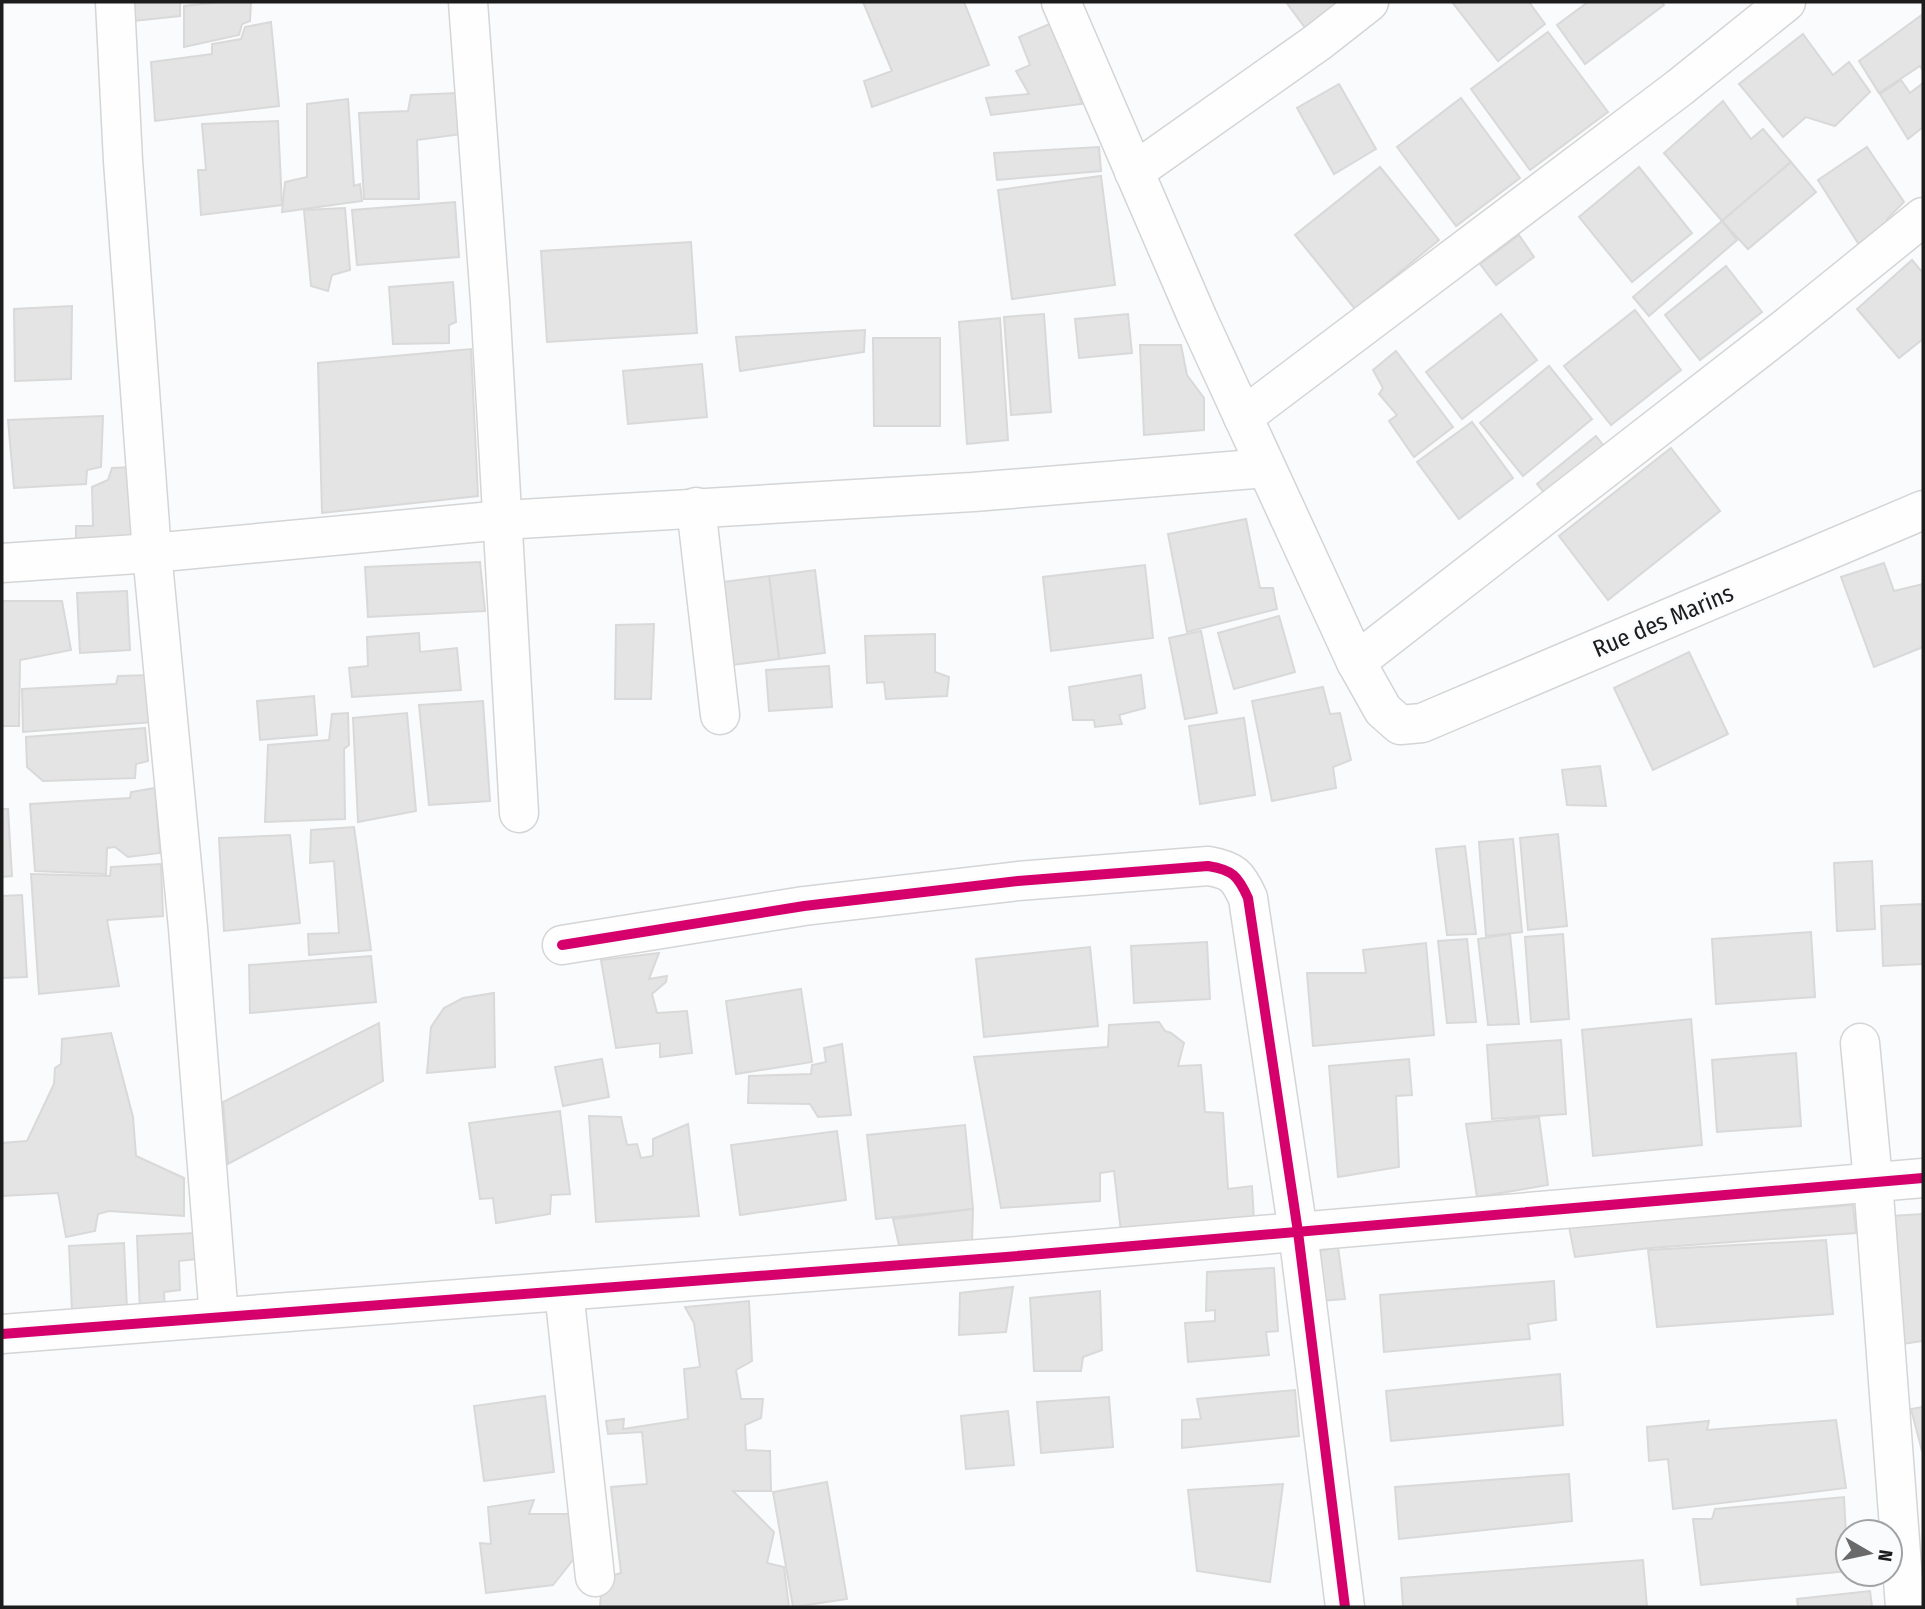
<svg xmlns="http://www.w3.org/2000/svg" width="1925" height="1609" font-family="'Fira Sans Condensed',sans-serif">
  <rect width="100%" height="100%" fill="#fafbfc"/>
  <g fill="#e4e4e4" stroke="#d9d9d9" stroke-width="2">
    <polygon points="133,2 180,2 180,16 134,21"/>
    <polygon points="221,2 251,2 250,21 242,24 239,35 184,47 184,6"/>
    <polygon points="863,2 964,2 989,65 872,107 864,81 892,71"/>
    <polygon points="1286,2 1341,2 1306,29"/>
    <polygon points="1452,2 1529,2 1545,24 1498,61"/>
    <polygon points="1588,2 1662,2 1664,5 1585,64 1557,25"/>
    <polygon points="1923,14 1923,71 1920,66 1879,93 1859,61"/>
    <polygon points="271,22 279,106 155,121 151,62 212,54 212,44 241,39 245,27"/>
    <polygon points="1054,22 1082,104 991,115 986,98 1029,94 1016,71 1030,65 1019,37"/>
    <polygon points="1548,32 1608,112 1530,170 1471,89"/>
    <polygon points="1803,34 1833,75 1849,62 1870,92 1835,126 1806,117 1783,137 1739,84"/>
    <polygon points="1901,80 1910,93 1923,83 1923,127 1908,139 1880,94"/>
    <polygon points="1339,84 1376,149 1334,174 1297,108"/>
    <polygon points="457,93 462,134 417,140 419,199 364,199 359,113 408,111 411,95"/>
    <polygon points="1461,98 1520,178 1456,226 1397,147"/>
    <polygon points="348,99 354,186 360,184 362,201 282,212 285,182 307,177 307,104"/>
    <polygon points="1723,101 1751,139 1763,129 1791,162 1722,221 1664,153"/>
    <polygon points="278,121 282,205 201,215 198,170 206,170 202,124"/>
    <polygon points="1099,147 1101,171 997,180 994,153"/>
    <polygon points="1867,147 1904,202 1887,219 1897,226 1863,251 1818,180"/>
    <polygon points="1791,162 1816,192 1748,249 1722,221"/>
    <polygon points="1380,167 1439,240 1355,309 1295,235"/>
    <polygon points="1639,167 1692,233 1632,282 1579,217"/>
    <polygon points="1101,176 1115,285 1012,299 998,190"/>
    <polygon points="455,202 459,257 357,265 352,210"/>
    <polygon points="345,208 350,270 332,275 328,291 311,286 304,210"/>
    <polygon points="1722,221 1737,240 1649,316 1633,297"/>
    <polygon points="1519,235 1534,257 1496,285 1480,264"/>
    <polygon points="691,242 697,333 547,342 541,251"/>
    <polygon points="1912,260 1923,273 1923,339 1899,358 1857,309"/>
    <polygon points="1726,266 1762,312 1700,360 1665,315"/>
    <polygon points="453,282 456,322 449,325 449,343 393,344 389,287"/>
    <polygon points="72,306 71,379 15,381 14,309"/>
    <polygon points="1635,310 1681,370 1611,425 1564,366"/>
    <polygon points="1044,314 1051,412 1011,415 1004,317"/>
    <polygon points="1128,314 1132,353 1079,358 1075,319"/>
    <polygon points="1501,314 1537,360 1462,419 1426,372"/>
    <polygon points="1000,318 1008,440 967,444 959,322"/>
    <polygon points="865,330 864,352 740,371 736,337"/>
    <polygon points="873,338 940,338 940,426 874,426"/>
    <polygon points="1140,345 1181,345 1187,375 1204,398 1204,430 1144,435"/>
    <polygon points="471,349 478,496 322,513 318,363"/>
    <polygon points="1396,351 1453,427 1414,457 1389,421 1397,415 1379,394 1383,388 1373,370"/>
    <polygon points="702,364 707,417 628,424 623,371"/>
    <polygon points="1549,366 1592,419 1523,476 1480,423"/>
    <polygon points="103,416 101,467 87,470 86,484 14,488 8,420"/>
    <polygon points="1472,422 1513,478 1459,519 1417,462"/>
    <polygon points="1596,436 1612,456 1554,505 1537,484"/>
    <polygon points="1671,448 1720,511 1608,600 1559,536"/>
    <polygon points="133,467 137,549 76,555 76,526 93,526 92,487 108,480 112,468"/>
    <polygon points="1246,519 1260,588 1273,588 1277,609 1187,632 1168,534"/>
    <polygon points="480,562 485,611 368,617 365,567"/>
    <polygon points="1884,563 1894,591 1923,584 1923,647 1874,667 1841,577"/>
    <polygon points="1145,565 1153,638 1051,651 1043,577"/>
    <polygon points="815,570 825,653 779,659 769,576"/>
    <polygon points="769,576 779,659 732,665 722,582"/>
    <polygon points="127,591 130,650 80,653 77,593"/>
    <polygon points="2,601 62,601 71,650 20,660 19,726 2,726"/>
    <polygon points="1279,616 1295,672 1234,689 1218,633"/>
    <polygon points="654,624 651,699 615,699 616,625"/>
    <polygon points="1201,631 1217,713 1185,719 1169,638"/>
    <polygon points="419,633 420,652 457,648 461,690 352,697 349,668 368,666 367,637"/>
    <polygon points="935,634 935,672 949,677 947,696 886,699 884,682 867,683 865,636"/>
    <polygon points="1689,652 1728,734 1653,770 1614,688"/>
    <polygon points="829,666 832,707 769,711 766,670"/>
    <polygon points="150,675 153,722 23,732 22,689 116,684 118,676"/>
    <polygon points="1141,675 1145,708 1119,715 1122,724 1095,727 1094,720 1073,720 1069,687"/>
    <polygon points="1323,687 1330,714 1340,713 1351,760 1333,767 1336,788 1272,801 1252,701"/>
    <polygon points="314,696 317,735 260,740 257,701"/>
    <polygon points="483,701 490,801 429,805 419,705"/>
    <polygon points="348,713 349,745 344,749 345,819 265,822 268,745 329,740 332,714"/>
    <polygon points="407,713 416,811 358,822 353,718"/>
    <polygon points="1244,718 1255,795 1200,804 1189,726"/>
    <polygon points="145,728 148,761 136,764 135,778 43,781 27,767 26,737"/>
    <polygon points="1600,766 1606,806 1567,805 1562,770"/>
    <polygon points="155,788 160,853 128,857 115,847 107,848 106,874 35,871 30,804 130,798 131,792"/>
    <polygon points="2,809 8,809 12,876 2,877"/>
    <polygon points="354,827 371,950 309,955 308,934 339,933 334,861 310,863 311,830"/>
    <polygon points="1558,834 1567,926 1528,930 1520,838"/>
    <polygon points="290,835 300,923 224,931 219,838"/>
    <polygon points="1513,839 1522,932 1486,936 1479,842"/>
    <polygon points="1465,846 1476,934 1447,935 1436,849"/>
    <polygon points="1872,861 1875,929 1837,931 1834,863"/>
    <polygon points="161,864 163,916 107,920 119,986 39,994 31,874 110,876 111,867"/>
    <polygon points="22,895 27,977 2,978 2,896"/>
    <polygon points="1923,904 1923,964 1883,966 1881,906"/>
    <polygon points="1811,932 1815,997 1716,1004 1712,939"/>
    <polygon points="1510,934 1519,1024 1488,1025 1478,939"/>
    <polygon points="1563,934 1569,1019 1531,1022 1525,937"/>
    <polygon points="1467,939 1476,1022 1447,1023 1438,941"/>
    <polygon points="1207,942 1210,999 1134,1003 1131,946"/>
    <polygon points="1426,943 1434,1035 1313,1046 1307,973 1366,973 1363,950"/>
    <polygon points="1090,947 1098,1026 984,1037 976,959"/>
    <polygon points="659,953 649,979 667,976 666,982 652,994 657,1013 687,1011 692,1053 660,1057 660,1043 616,1048 601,960"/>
    <polygon points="371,956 376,1002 250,1013 249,965"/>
    <polygon points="801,989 812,1062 736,1074 726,1001"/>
    <polygon points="494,993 495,1067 427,1073 431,1027 444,1008 463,998"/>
    <polygon points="1691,1019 1702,1145 1593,1156 1582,1030"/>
    <polygon points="1159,1022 1165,1031 1171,1033 1184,1043 1178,1066 1201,1065 1205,1112 1223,1113 1228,1189 1252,1186 1254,1220 1121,1232 1114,1171 1100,1173 1100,1201 1001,1208 974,1057 1108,1047 1109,1025"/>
    <polygon points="379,1023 383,1081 228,1164 223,1102"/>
    <polygon points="111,1033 133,1117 136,1156 184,1178 184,1216 109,1211 98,1214 95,1231 66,1237 58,1193 2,1196 2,1143 27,1141 54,1084 55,1068 61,1064 62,1039"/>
    <polygon points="1561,1040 1566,1114 1492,1119 1487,1045"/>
    <polygon points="842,1044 851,1115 818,1117 810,1104 748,1103 749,1076 811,1074 812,1065 826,1062 824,1048"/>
    <polygon points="1796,1053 1801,1126 1717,1132 1712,1060"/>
    <polygon points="602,1059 609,1097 563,1106 555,1067"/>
    <polygon points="1409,1059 1412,1095 1396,1096 1399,1167 1338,1177 1329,1066"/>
    <polygon points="560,1111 570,1194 551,1195 550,1214 496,1223 493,1198 480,1199 469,1123"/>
    <polygon points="589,1116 621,1117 627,1145 637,1144 641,1158 653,1156 653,1139 688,1124 699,1216 596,1222"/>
    <polygon points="1539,1117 1548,1185 1477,1197 1466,1124"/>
    <polygon points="965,1125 973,1209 876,1219 867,1135"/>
    <polygon points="837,1131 846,1200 740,1215 731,1145"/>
    <polygon points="1853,1205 1856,1233 1650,1248 1575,1257 1569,1227"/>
    <polygon points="973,1209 972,1242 899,1245 893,1219"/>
    <polygon points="1923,1214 1923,1341 1902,1344 1890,1216"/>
    <polygon points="195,1233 196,1259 179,1261 180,1290 164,1292 165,1310 140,1312 137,1236"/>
    <polygon points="1826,1240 1833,1314 1657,1327 1648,1250"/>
    <polygon points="124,1243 127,1309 72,1311 69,1246"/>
    <polygon points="1338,1247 1345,1299 1320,1301 1314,1252"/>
    <polygon points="1274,1268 1278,1331 1266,1332 1269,1355 1188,1362 1185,1323 1215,1321 1215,1310 1206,1311 1207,1272"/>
    <polygon points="1554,1281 1556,1320 1528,1324 1530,1339 1384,1352 1380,1295"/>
    <polygon points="1013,1287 1006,1332 959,1335 960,1293"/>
    <polygon points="1100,1291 1102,1350 1083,1357 1081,1371 1034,1371 1030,1298"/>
    <polygon points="749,1301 752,1361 736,1370 741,1399 763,1399 761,1418 745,1425 746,1450 770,1451 771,1491 733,1491 774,1532 767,1563 784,1567 789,1607 600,1607 602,1578 621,1573 611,1487 647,1484 642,1432 608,1434 606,1421 624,1419 623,1429 688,1419 684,1369 700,1367 694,1323 685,1307"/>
    <polygon points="1560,1374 1563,1425 1391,1441 1386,1391"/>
    <polygon points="1295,1390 1299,1436 1182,1448 1182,1420 1201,1419 1197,1399"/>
    <polygon points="545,1396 554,1472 484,1481 474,1406"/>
    <polygon points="1109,1397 1113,1447 1041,1453 1037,1402"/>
    <polygon points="1923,1407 1923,1451 1922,1451 1911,1409"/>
    <polygon points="1008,1411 1014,1465 966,1469 961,1416"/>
    <polygon points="1836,1420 1846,1488 1673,1509 1668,1459 1649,1461 1647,1427 1709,1421 1707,1430"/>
    <polygon points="1569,1474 1572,1521 1399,1539 1395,1487"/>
    <polygon points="827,1482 847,1599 793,1607 773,1492"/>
    <polygon points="1283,1484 1270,1582 1197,1571 1188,1490"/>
    <polygon points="1844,1497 1848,1571 1701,1585 1693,1519 1712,1519 1715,1509"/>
    <polygon points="534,1500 529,1514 570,1514 576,1556 553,1585 486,1593 480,1543 491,1544 488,1507"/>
    <polygon points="1643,1560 1647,1607 1403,1607 1401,1578"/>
    <polygon points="1870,1591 1872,1607 1798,1607 1797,1599"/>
  </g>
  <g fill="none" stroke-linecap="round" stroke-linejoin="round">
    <defs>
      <g id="minor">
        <polyline points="115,2 123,161 152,553 188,928 219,1317"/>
        <polyline points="468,2 490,301 519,813"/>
        <polyline points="1061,2 1198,319 1356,662 1383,710 1400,725 1422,723 1923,510"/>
        <polyline points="1134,172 1318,42 1369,2"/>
        <polyline points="1243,417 1679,88 1786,2"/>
        <polyline points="696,507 720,715"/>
        <polyline points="2,563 152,553 503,520 973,492 1266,468"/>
        <polyline points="1356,662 1787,327 1923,217"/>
        <path d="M 562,945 L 804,906 L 1018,881 L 1208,866 C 1233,870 1238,876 1248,898 L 1298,1232 L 1345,1607"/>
        <polyline points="1860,1043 1873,1181 1905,1607"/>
        <polyline points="564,1291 595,1577"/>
        <polyline points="2,1334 1006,1257 1923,1178"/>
      </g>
    </defs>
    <use href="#minor" stroke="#d4d5d6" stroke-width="41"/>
    <use href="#minor" stroke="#fefeff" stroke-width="38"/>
    <defs>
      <g id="cycleway">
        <path d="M 562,945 L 804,906 L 1018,881 L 1208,866 C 1233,870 1238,876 1248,898 L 1298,1232 L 1345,1607"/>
        <polyline points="2,1334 1006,1257 1923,1178"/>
      </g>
    </defs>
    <use href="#cycleway" stroke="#f9fbfd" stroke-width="15"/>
    <use href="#cycleway" stroke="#d6006c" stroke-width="10"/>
  </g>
  <g text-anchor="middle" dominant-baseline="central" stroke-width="5" stroke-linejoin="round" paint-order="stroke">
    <g font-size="24" fill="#1c1c1d" stroke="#f9fbfd">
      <text transform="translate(1663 621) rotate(-23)">Rue des Marins</text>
    </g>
  </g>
  <rect width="1925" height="1609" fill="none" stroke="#1c1c1d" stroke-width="7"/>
  <g transform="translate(1869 1553) rotate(99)"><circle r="33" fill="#f9fbfd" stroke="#a1a2a3" stroke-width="2"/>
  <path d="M0-5L12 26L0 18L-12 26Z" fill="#6a6a6b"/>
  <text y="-10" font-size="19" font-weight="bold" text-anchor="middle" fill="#1c1c1d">N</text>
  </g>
</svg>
